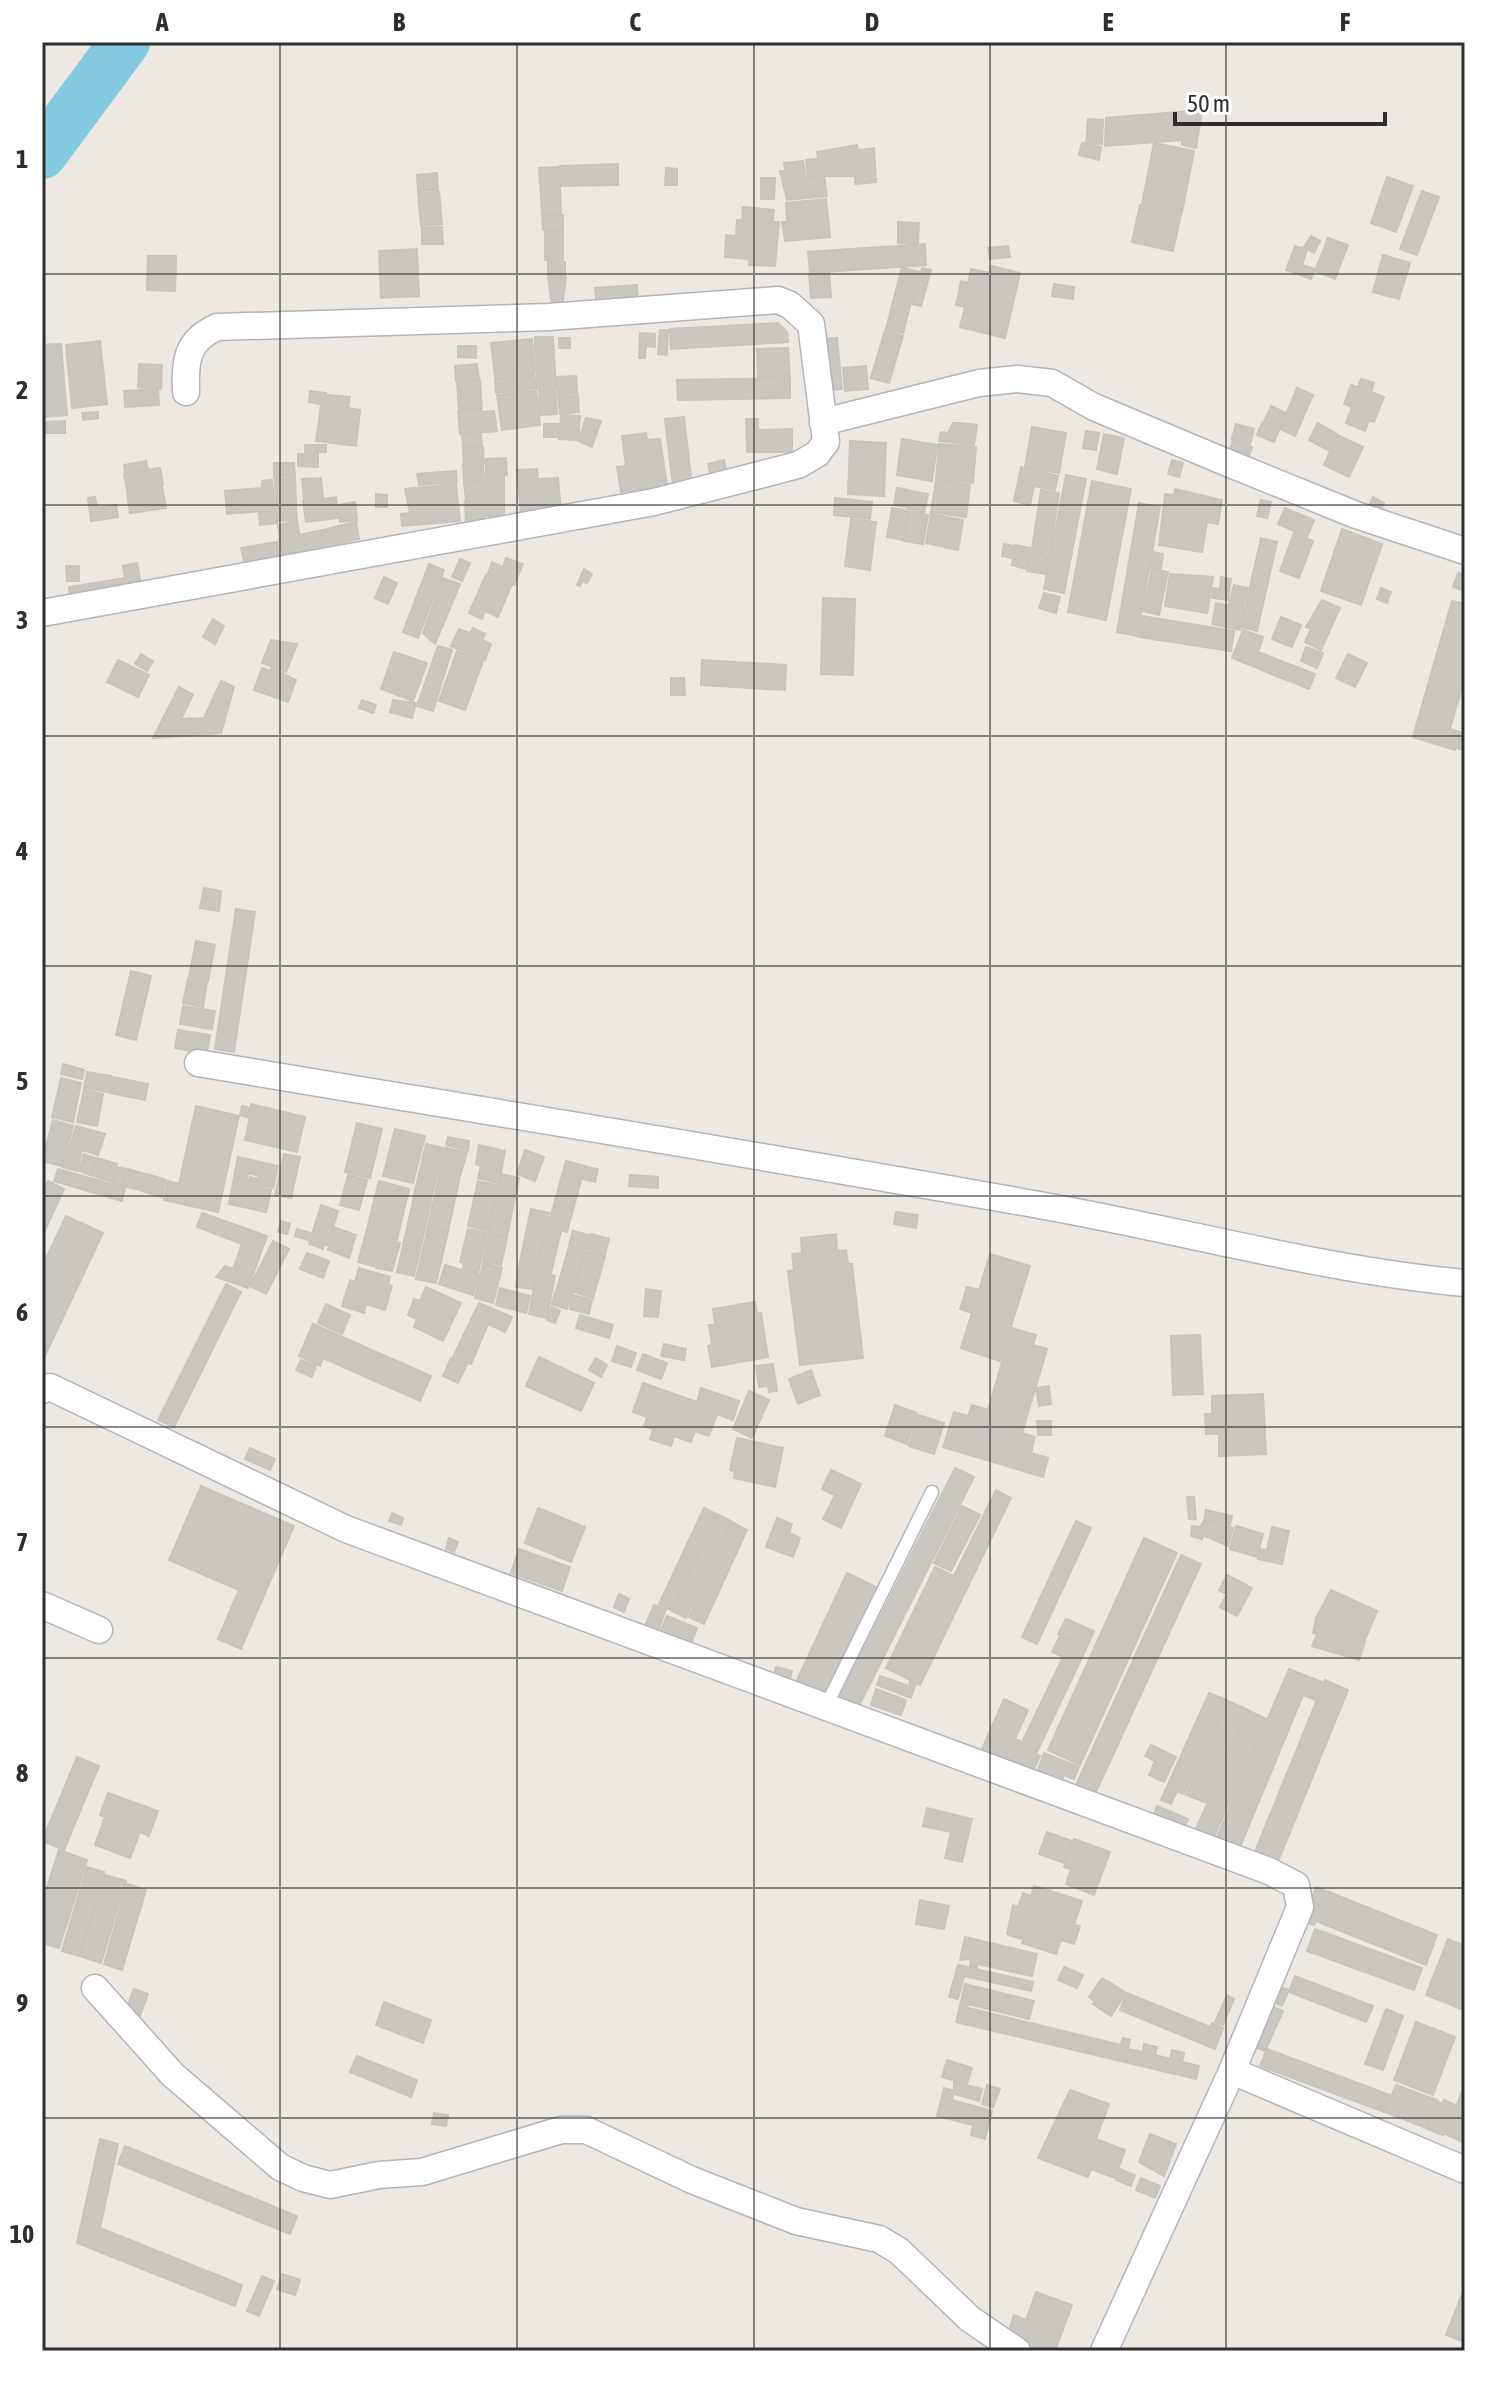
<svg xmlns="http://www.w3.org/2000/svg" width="1507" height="2393" font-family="'Asap Condensed',sans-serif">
  <rect width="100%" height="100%" fill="#ede8e2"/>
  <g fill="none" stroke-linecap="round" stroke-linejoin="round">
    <polyline stroke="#84cbe1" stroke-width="50" points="42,154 125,42"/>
  </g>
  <g fill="#cac6c0" stroke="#c9c4bc" stroke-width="2">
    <polygon points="1202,110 1196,148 1182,145 1182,140 1105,146 1106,118"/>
    <polygon points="1088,119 1103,120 1102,144 1086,143"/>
    <polygon points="1082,143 1101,147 1099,160 1079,155"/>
    <polygon points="1154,143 1194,151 1182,212 1142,204"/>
    <polygon points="857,145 858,150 874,148 876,182 855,184 855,176 808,176 806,160 818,159 817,152"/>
    <polygon points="803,161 806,178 824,176 827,196 787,200 780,171 785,171 784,163"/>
    <polygon points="618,164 618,185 561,186 560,166"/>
    <polygon points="559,167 561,213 542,214 539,168"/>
    <polygon points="666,168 677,169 677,185 665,185"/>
    <polygon points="437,173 438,190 418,191 417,175"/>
    <polygon points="1387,177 1413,186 1396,232 1371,223"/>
    <polygon points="761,178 775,178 774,199 761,199"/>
    <polygon points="1422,191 1439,197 1417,255 1400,249"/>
    <polygon points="439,192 442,224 421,226 418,193"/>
    <polygon points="826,199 830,237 785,241 782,222 787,222 786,203"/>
    <polygon points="1140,205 1181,214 1173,251 1132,242"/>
    <polygon points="743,207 774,210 773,222 779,222 775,266 749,265 749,259 725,257 726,235 736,236 737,220 742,220"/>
    <polygon points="542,215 563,215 563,229 543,230"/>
    <polygon points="898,222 919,223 918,243 898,243"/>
    <polygon points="442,227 443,244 422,244 422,228"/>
    <polygon points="563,230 563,260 545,260 545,231"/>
    <polygon points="1311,236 1320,241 1314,253 1304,247"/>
    <polygon points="1328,238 1348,245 1335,279 1315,271"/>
    <polygon points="925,244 926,265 810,273 808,252"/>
    <polygon points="1008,246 1010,257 990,259 988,248"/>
    <polygon points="1295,246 1307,250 1302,265 1315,269 1311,279 1286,270"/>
    <polygon points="417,249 419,296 381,298 379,251"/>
    <polygon points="1383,255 1410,263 1399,299 1373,292"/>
    <polygon points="148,256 176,256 175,291 147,290"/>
    <rect x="548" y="262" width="17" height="13"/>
    <polygon points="992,266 1020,273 1005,338 960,327 965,307 956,305 961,281 968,283 971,269 990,273"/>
    <polygon points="902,267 919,272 903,333 886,329"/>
    <polygon points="922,268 931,270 921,306 912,304"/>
    <polygon points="829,273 831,297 811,298 809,275"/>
    <polygon points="548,276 566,277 562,308 552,308"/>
    <polygon points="1054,284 1074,287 1073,299 1052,296"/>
    <polygon points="637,285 638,305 597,307 595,288"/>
    <polygon points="778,323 787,332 788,342 671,349 670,329"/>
    <polygon points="660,330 668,330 667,355 658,354"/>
    <polygon points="885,330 903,336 889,383 871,378"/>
    <polygon points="640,333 655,334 655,347 646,346 645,358 639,358"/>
    <polygon points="535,337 553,337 554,352 535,353"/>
    <rect x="559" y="338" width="11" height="10"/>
    <polygon points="837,338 842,389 821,391 816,339"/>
    <polygon points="532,339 535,372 495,376 491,343"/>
    <polygon points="100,341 107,404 72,408 66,345"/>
    <polygon points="61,344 67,415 45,417 42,345"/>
    <polygon points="458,346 476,346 476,358 458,357"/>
    <polygon points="788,348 790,376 758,378 757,349"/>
    <polygon points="554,354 556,387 537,388 536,355"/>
    <polygon points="139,364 162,365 161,389 138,387"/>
    <polygon points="477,364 479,379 456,381 455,366"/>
    <polygon points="866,366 868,389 845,391 843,368"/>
    <polygon points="534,374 536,388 496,393 495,378"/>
    <polygon points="576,376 577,393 558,395 556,377"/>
    <polygon points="790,378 790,398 678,400 677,380"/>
    <polygon points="1361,379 1374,383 1371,392 1384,397 1374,422 1369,420 1365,431 1346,423 1352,407 1344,404 1351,385 1358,387"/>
    <polygon points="480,380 481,394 458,396 457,382"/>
    <polygon points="1297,388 1313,395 1295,436 1280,429"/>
    <polygon points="158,389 159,405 125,407 124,391"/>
    <polygon points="555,389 557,414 540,415 539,390"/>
    <polygon points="536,390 540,425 502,430 497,395"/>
    <polygon points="310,391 326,393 324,405 309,402"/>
    <polygon points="327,395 350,397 348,408 360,410 356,446 316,441 321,406 326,407"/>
    <polygon points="481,395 482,408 459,410 458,397"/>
    <polygon points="578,395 579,412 560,414 558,397"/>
    <polygon points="1271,406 1286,413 1278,429 1264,422"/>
    <polygon points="481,409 482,412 494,411 497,431 460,434 458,411"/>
    <polygon points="98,412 98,418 83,420 82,413"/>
    <polygon points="561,415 580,416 578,440 559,439"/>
    <polygon points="684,417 692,485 673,487 665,419"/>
    <polygon points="586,418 601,421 592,447 578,441"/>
    <polygon points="746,419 758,419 758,430 792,429 792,452 747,452"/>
    <polygon points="65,421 65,433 46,433 45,422"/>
    <polygon points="953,423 958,423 956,443 939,441 941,432 948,433"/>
    <polygon points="959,423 977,425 974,445 957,443"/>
    <polygon points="1262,423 1279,430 1274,442 1257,435"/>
    <polygon points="1318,423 1337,434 1328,450 1309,440"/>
    <rect x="544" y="424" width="14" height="13"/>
    <polygon points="1236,424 1254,429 1250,444 1232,439"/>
    <polygon points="1032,427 1066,433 1059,473 1025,467"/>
    <polygon points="1086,431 1099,433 1096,450 1083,448"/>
    <polygon points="646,433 647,440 660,439 667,485 621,492 617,467 626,466 622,436"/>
    <polygon points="481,434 482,446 463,447 462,435"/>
    <polygon points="1104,434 1124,438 1117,474 1097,469"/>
    <polygon points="1337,435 1363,447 1349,477 1324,465"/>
    <polygon points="902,439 937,445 932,481 897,475"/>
    <polygon points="1233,440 1252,447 1247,463 1227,457"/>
    <polygon points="850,441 886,443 884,496 848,494"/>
    <polygon points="939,444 976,447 973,483 936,479"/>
    <rect x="305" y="445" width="21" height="7"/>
    <polygon points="483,447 484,463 464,464 463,448"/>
    <polygon points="298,454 318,454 318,467 298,466"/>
    <polygon points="506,458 507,475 486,476 486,459"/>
    <polygon points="724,460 726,471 710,474 708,464"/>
    <polygon points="1172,460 1183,463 1179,477 1168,474"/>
    <polygon points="146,461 148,469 125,473 124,465"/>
    <polygon points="274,463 294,463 295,476 274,477"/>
    <polygon points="483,464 484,481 464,482 463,465"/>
    <polygon points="1021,467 1058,476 1055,490 1034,486 1030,505 1014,501"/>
    <polygon points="160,468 163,484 127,490 124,474"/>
    <polygon points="537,469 538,479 558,478 561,511 521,515 517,470"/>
    <polygon points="456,471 457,482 419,485 417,474"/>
    <polygon points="1066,475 1086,479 1064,593 1044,589"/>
    <rect x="486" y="477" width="18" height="39"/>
    <polygon points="295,478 296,503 276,504 275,479"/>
    <polygon points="321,478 323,497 304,499 302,479"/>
    <polygon points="272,480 275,510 227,514 225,491 262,488 262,481"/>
    <polygon points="936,480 970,485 966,517 931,512"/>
    <polygon points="484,481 485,498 466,499 464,483"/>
    <polygon points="1092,481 1131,489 1106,620 1068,612"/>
    <polygon points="456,484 460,521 402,526 401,514 410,513 405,489"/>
    <polygon points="162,486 166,508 130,513 127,492"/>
    <polygon points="897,488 909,490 906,507 894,505"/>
    <polygon points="1175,489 1222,500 1218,524 1207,522 1202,552 1159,545 1165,494 1174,495"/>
    <polygon points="1041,490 1059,493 1050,552 1032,549"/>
    <polygon points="911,491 928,494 924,513 907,509"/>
    <polygon points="376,494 387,495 387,507 376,507"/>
    <polygon points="95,497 97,508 116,505 118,517 91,521 88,498"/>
    <polygon points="336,497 338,518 306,522 303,501"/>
    <polygon points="1373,497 1384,503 1379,515 1367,510"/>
    <polygon points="835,498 872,502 870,519 834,515"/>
    <polygon points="484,500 485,525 466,525 465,501"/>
    <polygon points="1261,500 1271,502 1267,518 1257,516"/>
    <polygon points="355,502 357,520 340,522 338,505"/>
    <polygon points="1139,503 1160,507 1137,636 1117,632"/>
    <polygon points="296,505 297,520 278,521 277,506"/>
    <polygon points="892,508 908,511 903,540 887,537"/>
    <polygon points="1285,508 1314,520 1307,537 1278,524"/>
    <polygon points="276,511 277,523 260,525 259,513"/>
    <polygon points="909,512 928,515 923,544 904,541"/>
    <polygon points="931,514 963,520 958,550 926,543"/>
    <polygon points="851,519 876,522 870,570 845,566"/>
    <polygon points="297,521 299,533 280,537 278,525"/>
    <polygon points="356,522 359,539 337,544 334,527"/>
    <polygon points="332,528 336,545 283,557 279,539"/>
    <polygon points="1342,529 1382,544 1361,605 1321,591"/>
    <polygon points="1294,533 1313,541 1299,578 1280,571"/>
    <polygon points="1261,538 1277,542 1257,631 1241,627"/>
    <polygon points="277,542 281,559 245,566 241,548"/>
    <polygon points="1004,544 1014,546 1011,558 1002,556"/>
    <polygon points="1016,545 1030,548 1026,569 1012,565"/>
    <polygon points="1031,551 1049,554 1046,574 1027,571"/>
    <polygon points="1152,552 1163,554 1161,569 1150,568"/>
    <polygon points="506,558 523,564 514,585 488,574 492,562 503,567"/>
    <polygon points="460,559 470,563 462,581 452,577"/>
    <polygon points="137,563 142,590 71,602 69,587 125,578 123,566"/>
    <polygon points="429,564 444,570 418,638 403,632"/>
    <polygon points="66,566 79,566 79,581 67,581"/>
    <polygon points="584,569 592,574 587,583 582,581 580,586 577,585"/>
    <polygon points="1152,569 1168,572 1159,615 1143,611"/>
    <polygon points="1458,573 1465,576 1465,591 1453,587"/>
    <polygon points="1170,574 1213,577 1207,613 1165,606"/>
    <polygon points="486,575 511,586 498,617 485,611 482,619 469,613"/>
    <polygon points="384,577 397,583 388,604 375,598"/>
    <polygon points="1221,577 1231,579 1228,600 1212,598 1213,588 1220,589"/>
    <polygon points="443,578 460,584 435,644 423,633"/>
    <polygon points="1234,585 1248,588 1243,607 1229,604"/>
    <polygon points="1381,588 1391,592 1387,603 1377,599"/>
    <polygon points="1044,593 1060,597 1056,613 1039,608"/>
    <polygon points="823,598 855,599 853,675 821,674"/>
    <polygon points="1322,600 1340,608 1321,650 1305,642 1311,629 1306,627"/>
    <polygon points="1452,601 1465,604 1465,677 1450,729 1460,732 1455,750 1413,737"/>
    <polygon points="1216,603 1244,609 1240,630 1212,624"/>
    <polygon points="1142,616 1234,631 1231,651 1139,637"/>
    <polygon points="1281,617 1301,625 1292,647 1272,639"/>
    <polygon points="213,619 224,626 215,644 203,637"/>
    <polygon points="473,628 485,634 482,640 491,644 485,660 451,646 459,629 470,633"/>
    <polygon points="1243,630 1263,637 1258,652 1315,674 1309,689 1232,658"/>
    <polygon points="271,640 297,644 286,672 262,663"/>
    <polygon points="438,646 452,650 433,711 417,706"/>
    <polygon points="1306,647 1323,653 1317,668 1301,661"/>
    <polygon points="457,651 483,661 465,710 439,701"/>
    <polygon points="394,652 427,663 413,701 381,689"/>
    <polygon points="141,654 153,661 147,671 135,664"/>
    <polygon points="1348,654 1367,663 1355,687 1336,678"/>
    <polygon points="118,660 149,675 138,697 107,682"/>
    <polygon points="702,660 786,665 785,690 701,685"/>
    <polygon points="262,668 270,671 272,668 296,680 288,702 254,690"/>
    <polygon points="671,678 684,678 685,695 671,695"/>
    <polygon points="221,681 234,687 221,733 153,738 179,687 193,695 181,719 204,718"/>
    <polygon points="362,700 376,705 373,713 359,708"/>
    <polygon points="393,700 416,703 412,718 390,712"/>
    <polygon points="1465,724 1465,751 1457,748"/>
    <polygon points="204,888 221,891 219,911 200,908"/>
    <polygon points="236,909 255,912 234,1052 215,1049"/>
    <polygon points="196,941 215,945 208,981 189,977"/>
    <polygon points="131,971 151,976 136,1040 116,1035"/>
    <polygon points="188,979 207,982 203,1007 183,1003"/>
    <polygon points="183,1006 215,1011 212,1029 180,1024"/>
    <polygon points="178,1030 210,1035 207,1054 175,1048"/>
    <polygon points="63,1064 84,1070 82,1079 61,1074"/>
    <polygon points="87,1072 111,1076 108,1092 84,1088"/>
    <polygon points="113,1077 148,1084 145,1100 110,1093"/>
    <polygon points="61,1078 81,1083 73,1122 52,1117"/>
    <polygon points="84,1090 103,1094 97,1126 77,1122"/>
    <polygon points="251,1104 305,1117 297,1152 245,1140 250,1118 240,1115 242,1106 251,1108"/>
    <polygon points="196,1106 239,1116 218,1212 164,1200 168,1181 179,1184"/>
    <polygon points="53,1120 73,1126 62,1166 42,1161"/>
    <polygon points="357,1123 382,1129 370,1178 345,1172"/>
    <polygon points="76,1126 105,1134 98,1155 82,1150 77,1171 63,1167"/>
    <polygon points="395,1129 425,1136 413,1183 383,1176"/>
    <polygon points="448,1137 469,1141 468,1150 446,1145"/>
    <polygon points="426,1144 444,1148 431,1200 414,1195"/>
    <polygon points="479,1145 505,1151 499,1183 478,1178 481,1166 476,1164"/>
    <polygon points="446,1148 467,1152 459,1180 439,1175"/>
    <polygon points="525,1150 544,1157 535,1181 517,1174"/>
    <polygon points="84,1154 95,1158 90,1175 79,1171"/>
    <polygon points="284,1154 300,1157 291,1198 275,1195"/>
    <polygon points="238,1157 278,1166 273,1188 257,1184 259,1176 248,1173 247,1179 234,1176"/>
    <polygon points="97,1158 117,1164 112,1182 91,1175"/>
    <polygon points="566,1161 585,1166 567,1232 548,1226"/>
    <polygon points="117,1167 126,1169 122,1185 113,1183"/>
    <polygon points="586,1167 598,1169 595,1182 583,1179"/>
    <polygon points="58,1169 125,1188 122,1201 54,1181"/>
    <polygon points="128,1169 145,1174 140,1190 123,1186"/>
    <polygon points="147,1174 166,1180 162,1197 142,1191"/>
    <polygon points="501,1174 519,1178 507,1237 489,1233"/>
    <polygon points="348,1175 367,1180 359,1210 340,1205"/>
    <polygon points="630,1175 658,1177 658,1188 629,1186"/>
    <polygon points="250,1177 257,1179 256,1186 271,1190 266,1212 229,1204 234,1178 249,1181"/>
    <polygon points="439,1177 459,1181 448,1231 428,1226"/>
    <polygon points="48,1181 64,1189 42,1237 42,1194"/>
    <polygon points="379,1181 409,1189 397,1240 366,1233"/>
    <polygon points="478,1181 497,1185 488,1231 468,1226"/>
    <polygon points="414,1197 431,1202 414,1276 397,1272"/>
    <polygon points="321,1205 338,1211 333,1227 356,1235 349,1258 328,1250 329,1246 324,1244 323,1249 309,1244"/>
    <polygon points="531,1209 549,1213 535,1275 518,1271"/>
    <polygon points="896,1212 918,1215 916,1228 894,1224"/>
    <polygon points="202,1213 267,1236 248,1288 216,1277 225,1266 233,1269 242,1244 197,1227"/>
    <polygon points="66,1216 103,1233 42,1362 42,1267"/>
    <polygon points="281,1221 290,1224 287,1234 278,1232"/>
    <polygon points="428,1227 448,1232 436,1283 416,1279"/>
    <polygon points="547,1228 561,1231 551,1273 537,1270"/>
    <polygon points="297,1229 310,1233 308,1240 295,1236"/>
    <polygon points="468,1229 487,1233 478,1273 463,1269 464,1263 460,1262"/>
    <polygon points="573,1231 589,1235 585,1250 569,1245"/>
    <polygon points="366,1233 382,1238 374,1266 358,1262"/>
    <polygon points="489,1234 507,1238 501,1265 483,1261"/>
    <polygon points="591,1234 609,1239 605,1254 587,1249"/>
    <polygon points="836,1234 837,1251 846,1250 848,1264 852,1264 863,1358 800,1365 788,1271 794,1270 792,1254 802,1253 801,1238"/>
    <polygon points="383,1239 400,1243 392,1271 376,1268"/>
    <polygon points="273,1241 289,1249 266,1294 250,1286"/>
    <polygon points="569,1247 584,1251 572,1292 557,1288"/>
    <polygon points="585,1251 605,1256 593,1298 574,1292"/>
    <polygon points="307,1253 329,1261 323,1278 300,1269"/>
    <polygon points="990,1254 1030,1266 1000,1361 961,1348 972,1313 960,1309 967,1287 979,1290"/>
    <polygon points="483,1263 502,1268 493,1303 475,1298"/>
    <polygon points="445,1265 479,1275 473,1295 439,1284"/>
    <polygon points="359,1268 390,1277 388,1285 392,1286 385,1310 366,1304 364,1313 342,1306 350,1280 355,1282"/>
    <polygon points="537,1272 555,1276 547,1318 529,1314"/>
    <polygon points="518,1273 535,1276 533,1289 516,1287"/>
    <polygon points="226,1284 241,1292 174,1427 158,1420"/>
    <polygon points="426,1287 461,1303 443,1341 414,1327 417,1319 408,1315 414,1299 420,1301"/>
    <polygon points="500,1288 530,1296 526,1313 496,1305"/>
    <polygon points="646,1289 661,1291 658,1317 644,1316"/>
    <polygon points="556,1290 572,1294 567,1309 552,1304"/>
    <polygon points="573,1295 592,1300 589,1314 570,1309"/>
    <polygon points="755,1302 757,1314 761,1313 768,1357 712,1367 708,1346 712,1345 709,1325 715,1325 713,1309"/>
    <polygon points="479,1303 512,1317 505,1332 488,1324 471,1364 453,1357"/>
    <polygon points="326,1304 350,1315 342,1334 318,1323"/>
    <polygon points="552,1307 560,1311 555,1323 547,1320"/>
    <polygon points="580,1315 613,1325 609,1338 576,1328"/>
    <polygon points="313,1324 431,1376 420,1401 323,1358 320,1366 299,1356"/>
    <polygon points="1012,1328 1036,1335 1033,1345 1047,1349 1022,1433 1035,1437 1031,1453 1048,1458 1043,1477 943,1447 954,1412 968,1416 972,1405 988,1410"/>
    <polygon points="1200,1335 1203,1394 1173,1395 1171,1336"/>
    <polygon points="664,1344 686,1349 684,1360 661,1356"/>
    <polygon points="617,1346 636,1353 631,1367 612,1361"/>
    <polygon points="643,1354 667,1363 661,1379 637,1370"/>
    <polygon points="539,1357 594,1383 581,1411 526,1386"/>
    <polygon points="451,1358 467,1364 458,1383 443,1376"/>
    <polygon points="596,1358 607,1365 601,1377 589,1370"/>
    <polygon points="301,1360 316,1366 312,1377 296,1370"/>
    <polygon points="773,1364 777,1391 769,1392 768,1386 759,1387 756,1366"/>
    <polygon points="811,1370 820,1395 798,1404 789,1379"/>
    <polygon points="643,1383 697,1402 701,1388 739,1401 733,1420 717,1414 709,1436 695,1431 691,1442 674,1436 671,1446 650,1439 653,1429 644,1426 647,1417 633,1412"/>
    <polygon points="1049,1386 1051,1404 1039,1406 1036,1388"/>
    <polygon points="749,1391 769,1400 752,1438 733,1429"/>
    <polygon points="1263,1394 1266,1454 1219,1456 1219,1434 1206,1434 1205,1414 1212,1414 1212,1396"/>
    <polygon points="895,1405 917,1413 907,1444 885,1436"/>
    <polygon points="918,1415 944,1423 934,1454 909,1446"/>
    <polygon points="1037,1421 1051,1421 1051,1435 1038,1435"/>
    <polygon points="737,1438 783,1448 775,1487 734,1478 735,1472 730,1470"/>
    <polygon points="250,1448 275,1459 270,1470 245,1459"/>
    <polygon points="955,1468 974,1477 859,1706 840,1696"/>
    <polygon points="831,1470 861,1484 841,1528 823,1519 835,1495 822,1489"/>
    <polygon points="201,1486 294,1526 241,1649 218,1639 239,1590 169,1560"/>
    <polygon points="996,1490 1011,1498 920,1685 886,1668 935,1567 954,1576"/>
    <polygon points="1187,1497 1194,1497 1196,1519 1189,1519"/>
    <polygon points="962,1506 980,1515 951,1571 934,1563"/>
    <polygon points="538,1508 585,1527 571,1562 525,1543"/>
    <polygon points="704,1508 716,1514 671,1610 659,1604"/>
    <polygon points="1206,1510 1232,1516 1230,1525 1204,1520"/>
    <polygon points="392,1513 403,1518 401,1525 389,1521"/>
    <polygon points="717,1514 731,1521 686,1618 672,1611"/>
    <polygon points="777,1518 792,1524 789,1533 800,1538 793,1557 766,1547"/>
    <polygon points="1076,1521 1091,1528 1037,1644 1022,1637"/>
    <polygon points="1204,1521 1233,1528 1228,1546 1203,1535 1202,1539 1191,1536 1192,1526 1200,1527"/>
    <polygon points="732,1522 747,1530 704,1624 689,1617"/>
    <polygon points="1236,1526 1263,1534 1257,1557 1230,1549"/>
    <polygon points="1272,1527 1289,1531 1282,1564 1258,1559 1260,1549 1267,1550"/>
    <polygon points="449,1538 458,1542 454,1552 446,1549"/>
    <polygon points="1144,1538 1177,1553 1080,1765 1048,1750"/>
    <polygon points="519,1549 570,1567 562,1591 511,1573"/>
    <polygon points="1181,1555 1201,1564 1095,1794 1076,1785"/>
    <polygon points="847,1573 878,1588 827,1697 796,1682"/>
    <polygon points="1227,1575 1252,1588 1237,1616 1220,1607 1227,1594 1219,1590"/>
    <polygon points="1331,1590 1377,1611 1366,1638 1363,1636 1365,1641 1359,1660 1312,1646 1317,1634 1313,1633 1316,1618"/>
    <polygon points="619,1594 629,1599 624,1612 614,1607"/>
    <polygon points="654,1605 666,1609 658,1631 645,1626"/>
    <polygon points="667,1616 697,1628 690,1646 659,1635"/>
    <polygon points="1066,1619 1094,1631 1087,1647 1058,1634"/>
    <polygon points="1060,1636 1086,1649 1036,1754 1040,1756 1033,1771 1013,1761 1063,1657 1052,1652"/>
    <polygon points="776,1667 792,1671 789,1682 773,1677"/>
    <polygon points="1289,1669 1322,1682 1315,1700 1303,1695 1238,1852 1215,1842"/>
    <polygon points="880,1676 909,1686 910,1681 916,1683 911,1698 877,1685"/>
    <polygon points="1325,1680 1348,1690 1275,1869 1252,1859"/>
    <polygon points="876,1689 906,1700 901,1715 871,1705"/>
    <polygon points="1209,1693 1227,1700 1184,1794 1177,1791 1171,1804 1161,1800"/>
    <polygon points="1004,1699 1028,1710 1015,1739 1020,1741 1011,1762 982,1749"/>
    <polygon points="1228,1701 1248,1710 1207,1803 1186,1795"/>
    <polygon points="1249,1711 1267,1719 1213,1839 1195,1831"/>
    <polygon points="1151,1745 1176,1757 1164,1782 1149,1775 1155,1761 1145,1756"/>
    <polygon points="1044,1753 1079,1767 1074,1779 1064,1775 1061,1782 1037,1773"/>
    <polygon points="77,1757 99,1766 64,1850 42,1841"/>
    <polygon points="108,1793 158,1811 149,1836 140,1832 130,1858 95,1845 105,1817 100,1815"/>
    <polygon points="1157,1806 1188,1819 1185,1827 1154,1814"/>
    <polygon points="927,1808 972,1819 962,1862 945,1858 951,1832 923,1826"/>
    <polygon points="1047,1832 1072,1841 1064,1863 1039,1854"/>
    <polygon points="1074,1839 1110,1852 1094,1895 1066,1884 1071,1869 1064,1867"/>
    <polygon points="59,1850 87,1860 59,1948 42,1943 42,1903"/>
    <polygon points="87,1867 104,1872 79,1956 62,1951"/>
    <polygon points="105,1875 126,1881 101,1963 80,1956"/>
    <polygon points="127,1884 146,1890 122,1970 104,1964"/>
    <polygon points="1034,1886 1082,1901 1074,1925 1080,1926 1074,1944 1061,1940 1056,1954 1022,1943 1024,1936 1020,1939 1007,1934 1013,1905 1018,1907 1023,1893 1031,1896"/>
    <polygon points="1316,1887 1437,1935 1426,1965 1316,1921 1314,1925 1303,1921"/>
    <polygon points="920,1900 949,1906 944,1929 916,1924"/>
    <polygon points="1315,1929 1422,1968 1414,1990 1307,1951"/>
    <polygon points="965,1937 1037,1954 1032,1976 977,1964 977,1968 970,1967 971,1959 960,1960"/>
    <polygon points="1448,1939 1465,1946 1465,2000 1461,2009 1426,1995"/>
    <polygon points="958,1965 1033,1982 1031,1991 964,1976 958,1999 949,1997"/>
    <polygon points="1064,1967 1083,1975 1077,1988 1058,1980"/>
    <polygon points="1295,1976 1373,2006 1366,2022 1289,1992"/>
    <polygon points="1102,1978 1106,1981 1093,2000 1089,1997"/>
    <polygon points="1108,1981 1126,1993 1111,2016 1093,2004"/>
    <polygon points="965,1984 1034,2001 1029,2019 968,2004 967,2008 960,2006"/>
    <polygon points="1276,1985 1289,1990 1282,2006 1270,2000"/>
    <polygon points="134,1989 148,1994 138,2021 124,2016"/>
    <polygon points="1127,1993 1210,2027 1212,2023 1223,2028 1215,2049 1120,2010"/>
    <polygon points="1227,1995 1234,1999 1223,2025 1215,2022"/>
    <polygon points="384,2002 431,2020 423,2043 376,2025"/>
    <polygon points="1268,2005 1283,2011 1265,2051 1252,2046"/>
    <polygon points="960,2006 1121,2045 1123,2038 1130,2040 1128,2049 1143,2052 1144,2044 1157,2047 1155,2055 1170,2059 1172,2050 1184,2053 1182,2062 1199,2066 1196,2079 956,2022"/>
    <polygon points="1386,2009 1403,2016 1383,2070 1365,2064"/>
    <polygon points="1416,2022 1455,2037 1433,2095 1394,2080"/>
    <polygon points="1267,2049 1390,2095 1384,2112 1260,2066"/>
    <polygon points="357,2056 417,2080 411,2097 350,2072"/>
    <polygon points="947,2060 972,2068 967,2084 942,2077"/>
    <polygon points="954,2082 982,2089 979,2101 954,2094"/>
    <polygon points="1465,2084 1465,2143 1445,2134"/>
    <polygon points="987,2085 1000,2089 993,2107 982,2104"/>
    <polygon points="1396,2085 1437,2100 1426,2128 1385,2112"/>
    <polygon points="944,2088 954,2091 952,2100 992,2111 985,2139 971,2135 973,2125 937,2116"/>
    <polygon points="1070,2090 1109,2104 1096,2139 1125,2150 1115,2178 1091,2169 1088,2177 1038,2158"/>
    <polygon points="1444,2100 1455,2105 1448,2122 1432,2116 1437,2101 1442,2104"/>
    <polygon points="434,2113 448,2115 446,2126 432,2124"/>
    <polygon points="1431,2116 1448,2123 1443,2135 1427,2129"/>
    <polygon points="1150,2134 1176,2144 1164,2176 1139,2162"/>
    <polygon points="100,2139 118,2144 100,2228 242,2285 235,2306 77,2243"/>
    <polygon points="125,2146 297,2216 290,2234 118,2164"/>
    <polygon points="1120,2169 1135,2175 1131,2186 1116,2180"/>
    <polygon points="1141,2178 1160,2186 1155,2198 1136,2190"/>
    <polygon points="282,2274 300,2280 295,2295 277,2289"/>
    <polygon points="262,2276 274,2281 259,2316 247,2311"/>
    <polygon points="1465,2287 1465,2342 1446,2335"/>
    <polygon points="1036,2292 1072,2305 1055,2351 1039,2351 1006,2339 1014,2315 1026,2320"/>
  </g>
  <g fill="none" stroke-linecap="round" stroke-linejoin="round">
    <defs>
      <polyline id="service" points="826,1706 932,1492"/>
      <g id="minor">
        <polyline points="823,422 979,383 1018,379 1052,383 1094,407 1223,461 1356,515 1465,551"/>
        <path d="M 42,613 L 654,502 L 798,465 L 817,454 L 826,442 L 811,324 L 790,305 L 778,300 L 549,317 L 217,327 C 186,341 185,361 186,392"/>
        <path d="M 198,1063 C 479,1110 760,1155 1039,1205 C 1181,1230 1322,1270 1465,1283"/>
        <polyline points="42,1390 50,1387 346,1529 1269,1871 1296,1885 1300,1907 1232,2071 1104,2351"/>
        <polyline points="42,1605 99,1630"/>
        <polyline points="95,1988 173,2075 280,2167 303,2178 330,2185 379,2175 422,2172 561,2130 586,2130 692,2180 796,2221 879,2239 899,2251 970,2319 1017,2351"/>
        <polyline points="1232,2071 1465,2170"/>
      </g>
    </defs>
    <use href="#service" stroke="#b3b4bc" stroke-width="15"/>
    <use href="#minor" stroke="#b3b4bc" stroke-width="29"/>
    <use href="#service" stroke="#fff" stroke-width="12"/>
    <use href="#minor" stroke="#fff" stroke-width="26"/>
  </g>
  <path fill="none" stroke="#2e2e2e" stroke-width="2" stroke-opacity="0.55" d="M 280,42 L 280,2351M 517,42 L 517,2351M 754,42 L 754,2351M 990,42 L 990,2351M 1226,42 L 1226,2351M 42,274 L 1465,274M 42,505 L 1465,505M 42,736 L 1465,736M 42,966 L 1465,966M 42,1196 L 1465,1196M 42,1427 L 1465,1427M 42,1658 L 1465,1658M 42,1888 L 1465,1888M 42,2118 L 1465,2118"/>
  <rect width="1507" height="2393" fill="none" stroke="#ffffff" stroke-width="88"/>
  <path d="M1175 112v12h210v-12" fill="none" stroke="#2e2e2e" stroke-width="4"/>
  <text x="1187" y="112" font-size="24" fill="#2e2e2e" stroke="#ffffff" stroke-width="6" paint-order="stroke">50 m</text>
  <rect x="44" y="44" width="1419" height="2305" fill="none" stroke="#2e2e2e" stroke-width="3"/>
  <g font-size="26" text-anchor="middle" font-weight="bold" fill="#2e2e2e">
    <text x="162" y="31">A</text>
    <text x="399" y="31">B</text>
    <text x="635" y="31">C</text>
    <text x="872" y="31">D</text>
    <text x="1108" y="31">E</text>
    <text x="1345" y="31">F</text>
    <text x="22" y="168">1</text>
    <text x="22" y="399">2</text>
    <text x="22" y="629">3</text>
    <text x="22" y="860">4</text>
    <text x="22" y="1090">5</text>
    <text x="22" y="1321">6</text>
    <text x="22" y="1551">7</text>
    <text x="22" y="1782">8</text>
    <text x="22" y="2012">9</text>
    <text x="22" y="2243">10</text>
  </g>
</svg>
